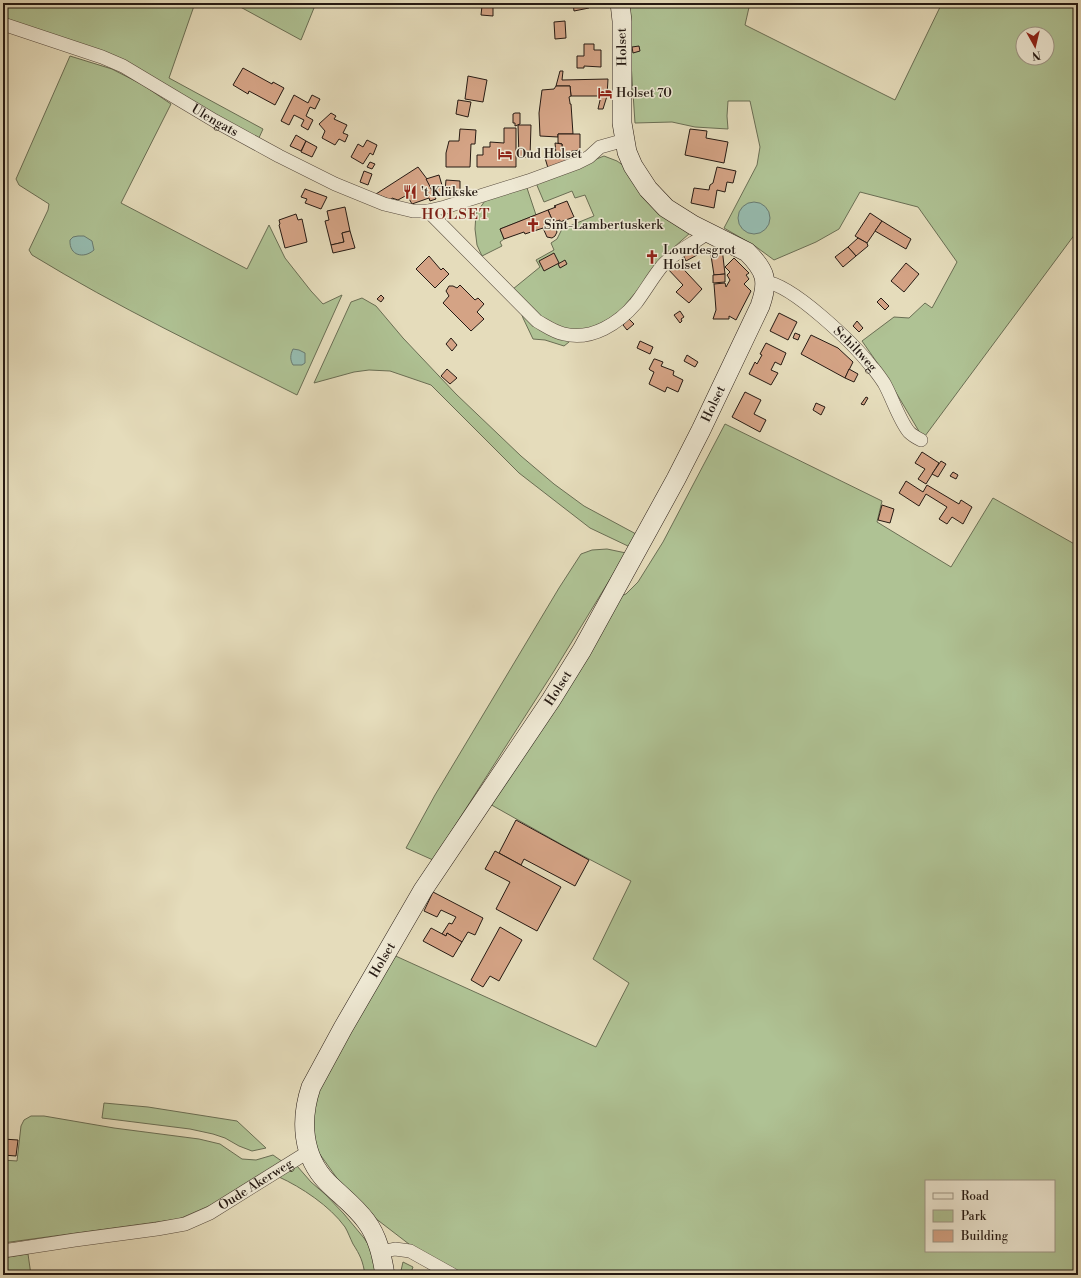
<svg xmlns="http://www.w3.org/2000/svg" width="1081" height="1278" font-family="'Libre Bodoni',serif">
  <rect width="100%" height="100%" fill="#e5dcbb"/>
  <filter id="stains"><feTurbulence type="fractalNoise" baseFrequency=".005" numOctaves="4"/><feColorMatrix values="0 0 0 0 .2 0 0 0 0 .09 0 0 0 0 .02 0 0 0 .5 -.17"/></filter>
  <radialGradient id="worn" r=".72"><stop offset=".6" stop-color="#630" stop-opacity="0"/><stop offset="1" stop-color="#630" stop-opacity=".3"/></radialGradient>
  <g fill="#afc294" stroke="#6a6e54" fill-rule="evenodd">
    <polygon points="3,3 195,3 169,78 263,129 258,140 140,76 3,22"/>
    <polygon points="233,3 316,3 301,40"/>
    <path d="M 627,3 L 750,3 L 745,25 L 895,100 L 942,3 L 1078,3 L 1078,230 L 925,436 L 920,433 L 885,374 L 862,341 L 894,317 L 909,318 L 925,303 L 932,308 L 957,262 L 918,207 L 860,192 L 839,229 L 816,242 L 774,260 L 755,246 L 724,228 L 757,165 L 760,147 L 750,101 L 728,101 L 727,116 L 728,129 L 695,127 L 672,122 L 635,123 ZM 1023,34 L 1047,34 L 1047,58 L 1023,58 Z"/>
    <path d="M 70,56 L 112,69 L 143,85 L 171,104 L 121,203 L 247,269 L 269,225 L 285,258 L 311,291 L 323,304 L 342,295 L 297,395 C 208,350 117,307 32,255 L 29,250 L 48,210 L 49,204 L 19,185 L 16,179 Z"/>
    <polygon points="604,156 617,161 627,168 690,233 672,249 625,305 615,315 598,325 584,330 564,346 545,340 533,339 523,318 513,289 540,267 536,260 554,250 551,243 557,239 562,229 594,216 585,195 575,198 572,191 544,202 536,183"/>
    <polygon points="526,185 536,215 500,229 504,239 500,242 502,246 482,256 477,245 475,229 476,213 485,201"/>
    <polygon points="362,298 376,306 403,338 456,394 521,456 554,484 584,506 636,534 630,547 590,528 519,473 431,385 390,371 369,370 354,372 314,383 351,302"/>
    <path d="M 725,424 L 882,501 L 877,522 L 951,567 L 993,498 L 1078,546 L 1078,1275 L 457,1275 L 418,1251 L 375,1218 L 344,1188 L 314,1146 L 311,1097 L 389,953 L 596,1047 L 629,983 L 593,959 L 631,881 L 566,847 L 488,803 L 612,599 L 626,594 L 638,582 L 663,542 ZM 926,1181 L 1054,1181 L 1054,1251 L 926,1251 Z"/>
    <polygon points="607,549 626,553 554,671 433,860 406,848 435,795 559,588 581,554 592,550"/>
    <polygon points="104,1103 148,1107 237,1121 266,1148 252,1151 239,1146 225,1138 213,1134 190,1129 102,1118"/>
    <polygon points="31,1116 44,1116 114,1128 199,1139 220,1144 242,1159 256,1160 273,1155 283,1162 218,1202 179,1219 3,1243 3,1160 17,1161 21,1126 24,1120"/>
    <path d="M 297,1166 L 311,1182 L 326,1195 L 344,1214 L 364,1238 L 373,1252 L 378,1275 L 365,1275 C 363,1261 360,1255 353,1244 C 350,1238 348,1232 345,1227 C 330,1206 301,1187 279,1177 Z"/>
    <polygon points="28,1254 31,1275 3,1275 3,1258"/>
    <polygon points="403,1262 413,1267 410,1275 400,1275"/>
  </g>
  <g fill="#96bcb0" stroke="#697b71">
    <circle cx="754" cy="218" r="16"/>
    <path d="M 78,236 L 84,236 L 92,241 L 94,250 C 84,259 69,256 70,240 L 73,237 Z"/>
    <path d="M 293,349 L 299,350 L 305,353 L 305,363 L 302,365 L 293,365 C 290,360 290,355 293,349 Z"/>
  </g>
  <g fill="#d4a385" stroke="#261a13">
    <polygon points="573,3 589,3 589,8 574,11"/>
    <polygon points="482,6 493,7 493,16 481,15"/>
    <polygon points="565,21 566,38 555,39 554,22"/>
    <polygon points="584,44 594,44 594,50 601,50 601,67 584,66 584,68 577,68 577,56 584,56"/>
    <polygon points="639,46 640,51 633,53 632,47"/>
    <polygon points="243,68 272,84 273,82 284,88 275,105 249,91 248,94 233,85"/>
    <polygon points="560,71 563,71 562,80 608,79 607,96 603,109 598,109 601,96 571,96 570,86 556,86"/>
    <polygon points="468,76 487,80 483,102 465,99"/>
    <polygon points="556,86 570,86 571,96 569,97 570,103 570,104 571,104 573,134 558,134 558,137 540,136 539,113 542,90 554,89"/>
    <polygon points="294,95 308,103 312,95 320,99 315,109 310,107 306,116 313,120 308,130 301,126 304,120 294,115 289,125 281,121"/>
    <polygon points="458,100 471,102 468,117 456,114"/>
    <polygon points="331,113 336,116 334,119 347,125 343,133 348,135 345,142 339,139 335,145 322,138 325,131 319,124"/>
    <polygon points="515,113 520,113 520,124 515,126 515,123 513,123 513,114"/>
    <polygon points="518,125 531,125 530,157 519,157"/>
    <polygon points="504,128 516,128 516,167 477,167 477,155 483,155 483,147 490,147 490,142 504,143"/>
    <polygon points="460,129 476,130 475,144 471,144 470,167 446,167 446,153 449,141 459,141"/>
    <polygon points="690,129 707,131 706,138 728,142 724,163 685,155"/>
    <polygon points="558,134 580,134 580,150 562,153 562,144 558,143"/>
    <polygon points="296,135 306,141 301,151 290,146"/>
    <polygon points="367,140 377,145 373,155 370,153 363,164 351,157 358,144 363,147"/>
    <polygon points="306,141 317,147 312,157 301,152"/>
    <polygon points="555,143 562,144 562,153 580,150 571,156 573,158 548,168 545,158 556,154"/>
    <polygon points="370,162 375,164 372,169 367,167"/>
    <polygon points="418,167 427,179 436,199 430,201 429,198 412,204 407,195 398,200 392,198 391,200 376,194"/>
    <polygon points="717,167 736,171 733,183 727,182 725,192 717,190 714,208 691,203 694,188 709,190 710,185 713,183"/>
    <polygon points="364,171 372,174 368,185 360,182"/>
    <polygon points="439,175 444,192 435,196 426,179"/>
    <polygon points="446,180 460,181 460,192 445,191"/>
    <polygon points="305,189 327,197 321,209 305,203 307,199 301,197"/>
    <polygon points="567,201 574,217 560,222 560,220 553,222 548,210 556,207 554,206"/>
    <polygon points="345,207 350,231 342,233 344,242 331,245 325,221 329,220 327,211"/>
    <polygon points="548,210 557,232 555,236 552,238 547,237 543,228 525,234 524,232 504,239 500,229"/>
    <polygon points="870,213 882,221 867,243 855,236"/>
    <polygon points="296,214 298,220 302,219 307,242 285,248 279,225 280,224 279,220"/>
    <polygon points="882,221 911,239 906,249 875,231"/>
    <polygon points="350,231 355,248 333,253 331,245 344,242 342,233"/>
    <polygon points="858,238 867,243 868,246 856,256 848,247"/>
    <polygon points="698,245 701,250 696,253 697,255 686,261 682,253"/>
    <polygon points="848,247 856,256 843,267 835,257"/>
    <polygon points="722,248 725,274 714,275 710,249"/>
    <polygon points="554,253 559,263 544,271 539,261"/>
    <polygon points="429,256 441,270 443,268 449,274 435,288 416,269"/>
    <polygon points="734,258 749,273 746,275 749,279 744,284 751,291 736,320 729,316 729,319 713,319 716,310 714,284 725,283 726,287 730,280 727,275 730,272 725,267"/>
    <polygon points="674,259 702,289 689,303 676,292 683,285 666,267"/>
    <polygon points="565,260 567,264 560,268 558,264"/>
    <polygon points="906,263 919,274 904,292 891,281"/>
    <polygon points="725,274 725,282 713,283 713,275"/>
    <polygon points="460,285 475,300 478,298 484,304 477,312 484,319 471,331 443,303 449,296 446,291 449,286 453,286 457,288"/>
    <polygon points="381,295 384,298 381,302 377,299"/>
    <polygon points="881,298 889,306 885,310 877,302"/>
    <polygon points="680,311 684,317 681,319 682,321 680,323 674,315"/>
    <polygon points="779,313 797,322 788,340 770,331"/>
    <polygon points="629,319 634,324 627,330 623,325"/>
    <polygon points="857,321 863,328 859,332 853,326"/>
    <polygon points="795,333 800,335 798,340 793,338"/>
    <polygon points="811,335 838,348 853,362 845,378 801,354"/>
    <polygon points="451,338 457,345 452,351 446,344"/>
    <polygon points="640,341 653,347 650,354 637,348"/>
    <polygon points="766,343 786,353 781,365 775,362 771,370 778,373 771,385 749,374 755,362 757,364 762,355 760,354"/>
    <polygon points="687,355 698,362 695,367 684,361"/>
    <polygon points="654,359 655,359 663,362 661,366 674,371 673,375 683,380 678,392 667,387 665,392 649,384 654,372 650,370 649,369"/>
    <polygon points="447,369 457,378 450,384 441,376"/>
    <polygon points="849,369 858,374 854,382 845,378"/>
    <polygon points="745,392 761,400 754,414 766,420 760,432 732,417"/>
    <polygon points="866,397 868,398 864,405 861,404"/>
    <polygon points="816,403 825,407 821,415 813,410"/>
    <polygon points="922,452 939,463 926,484 918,479 925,469 915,463"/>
    <polygon points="941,461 946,464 938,477 932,474"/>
    <polygon points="953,472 958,475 956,479 950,476"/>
    <polygon points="906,481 923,492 927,485 959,504 961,500 972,507 963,524 952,517 947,524 939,519 947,507 926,494 919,506 899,493"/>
    <polygon points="882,505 894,509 890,523 878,520"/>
    <polygon points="516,820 589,860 575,886 524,859 521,865 499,853"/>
    <polygon points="495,851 561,887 537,931 496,909 510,882 485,869"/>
    <polygon points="433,892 483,918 475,935 468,932 462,942 447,933 446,936 442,934 449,923 452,924 456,917 441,910 437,917 424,911"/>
    <polygon points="500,927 522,940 499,981 490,976 483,987 471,980"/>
    <polygon points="431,928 446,936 447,933 462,942 453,957 423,941"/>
    <polygon points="3,1139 18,1140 16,1156 3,1155"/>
  </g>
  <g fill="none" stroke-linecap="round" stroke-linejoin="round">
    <defs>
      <g id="street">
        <path id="s1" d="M 3,24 L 102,57 L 123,66 L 215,121 L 279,156 L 335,184 L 384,204 L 413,211 L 428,211 L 445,207 L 528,181 L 577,163 L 589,157 L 600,147 L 625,140"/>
        <path d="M 428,211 L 537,321 C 546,326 554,332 564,334 C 592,341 619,323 636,303 C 645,291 653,277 662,266 C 674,252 695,243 709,232"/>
        <path id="s2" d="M 765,282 C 792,284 854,344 871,366 C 876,371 880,377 884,383 C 892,397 899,420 909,432 C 912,435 917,438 921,440"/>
        <path id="s3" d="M 3,1251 L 75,1240 L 157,1229 L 185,1224 L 210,1213 L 308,1152"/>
        <polyline points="381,1252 395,1249 410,1251 453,1275"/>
      </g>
      <g id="secondary">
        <path id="s4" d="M 385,1275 C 382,1256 378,1237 366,1221 C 355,1206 340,1195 327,1182 C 302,1156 300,1120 311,1087 L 343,1028 L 423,890 L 551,700 L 582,650 L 676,479 L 701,430 L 760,306 C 769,281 766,271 747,252 L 693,225 L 666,208 L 648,189 L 633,166 L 627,152 L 622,123 L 622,21 L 620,3"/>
      </g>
    </defs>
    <use href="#street" stroke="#564a3d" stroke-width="14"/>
    <use href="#secondary" stroke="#261a13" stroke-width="20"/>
    <use href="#street" stroke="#eee8d3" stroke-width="13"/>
    <use href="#secondary" stroke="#eee8d3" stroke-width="19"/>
  </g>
  <defs>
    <symbol id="hotel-bare" viewBox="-9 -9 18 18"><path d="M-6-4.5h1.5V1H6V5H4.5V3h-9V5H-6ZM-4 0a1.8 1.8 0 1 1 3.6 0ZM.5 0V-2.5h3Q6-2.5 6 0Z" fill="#8f2418" stroke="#eee8d3" stroke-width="2.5" paint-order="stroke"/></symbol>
    <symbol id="restaurant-bare" viewBox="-9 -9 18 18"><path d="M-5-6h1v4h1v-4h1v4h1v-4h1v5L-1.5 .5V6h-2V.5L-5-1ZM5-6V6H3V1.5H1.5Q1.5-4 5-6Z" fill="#8f2418" stroke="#eee8d3" stroke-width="2.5" paint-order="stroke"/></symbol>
    <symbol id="church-bare" viewBox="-9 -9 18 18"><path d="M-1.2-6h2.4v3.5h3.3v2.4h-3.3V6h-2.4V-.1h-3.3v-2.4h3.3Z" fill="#8f2418" stroke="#eee8d3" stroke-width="2.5" paint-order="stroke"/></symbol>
  </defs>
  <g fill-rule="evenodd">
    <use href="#hotel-bare" x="595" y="83" width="20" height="20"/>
    <use href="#hotel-bare" x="495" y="144" width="20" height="20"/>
    <use href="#restaurant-bare" x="400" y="182" width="20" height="20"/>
    <use href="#church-bare" x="523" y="215" width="20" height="20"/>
    <use href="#church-bare" x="642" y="247" width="20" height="20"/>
  </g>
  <g text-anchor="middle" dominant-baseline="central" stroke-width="3" stroke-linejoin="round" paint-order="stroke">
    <g font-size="13" fill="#261a13" stroke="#eee8d3">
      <text transform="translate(622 47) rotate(-91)">Holset</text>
      <text stroke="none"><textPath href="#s1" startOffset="234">Ulengats</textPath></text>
      <text stroke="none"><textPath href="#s2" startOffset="114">Schiltweg</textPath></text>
      <text stroke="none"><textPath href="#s4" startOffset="1008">Holset</textPath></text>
      <text stroke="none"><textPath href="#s4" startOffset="684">Holset</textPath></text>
      <text stroke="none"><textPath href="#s4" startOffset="360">Holset</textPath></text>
      <text stroke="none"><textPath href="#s3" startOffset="265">Oude Akerweg</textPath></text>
    </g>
    <g font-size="13" fill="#261a13" stroke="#eee8d3" text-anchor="start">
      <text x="616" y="93">Holset 70</text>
      <text x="516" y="154">Oud Holset</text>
      <text x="421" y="192">'t Klükske</text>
      <text x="544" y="225">Sint-Lambertuskerk</text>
      <text x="663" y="250">Lourdesgrot<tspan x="663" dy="15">Holset</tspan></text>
    </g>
    <g font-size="15" letter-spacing="1" fill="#7a1f14" stroke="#eee8d3">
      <text x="456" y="214">HOLSET</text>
    </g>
  </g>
  <rect width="1081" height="1278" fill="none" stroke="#e5dcbb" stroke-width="16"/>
  <rect x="4" y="4" width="1073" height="1270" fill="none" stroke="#261a13" stroke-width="2"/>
  <rect x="8" y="8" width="1065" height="1262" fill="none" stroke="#261a13"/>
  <rect x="925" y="1180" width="130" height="72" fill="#eee8d3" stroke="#9e9686"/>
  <rect x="933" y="1193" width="20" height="6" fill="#eee8d3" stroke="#9e9686"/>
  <text x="961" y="1200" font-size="12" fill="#261a13">Road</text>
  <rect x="933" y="1210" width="20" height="12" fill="#afc294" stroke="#9e9686"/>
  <text x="961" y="1220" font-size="12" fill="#261a13">Park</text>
  <rect x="933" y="1230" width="20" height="12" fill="#d4a385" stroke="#9e9686"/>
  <text x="961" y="1240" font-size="12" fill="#261a13">Building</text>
  <g transform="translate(1035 46) rotate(172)"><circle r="19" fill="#eee8d3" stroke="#9e9686"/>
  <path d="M0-3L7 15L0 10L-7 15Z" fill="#8f2418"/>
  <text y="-6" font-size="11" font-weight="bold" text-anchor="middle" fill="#261a13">N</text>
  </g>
  <rect width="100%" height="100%" filter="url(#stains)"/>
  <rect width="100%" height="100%" fill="url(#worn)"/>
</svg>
